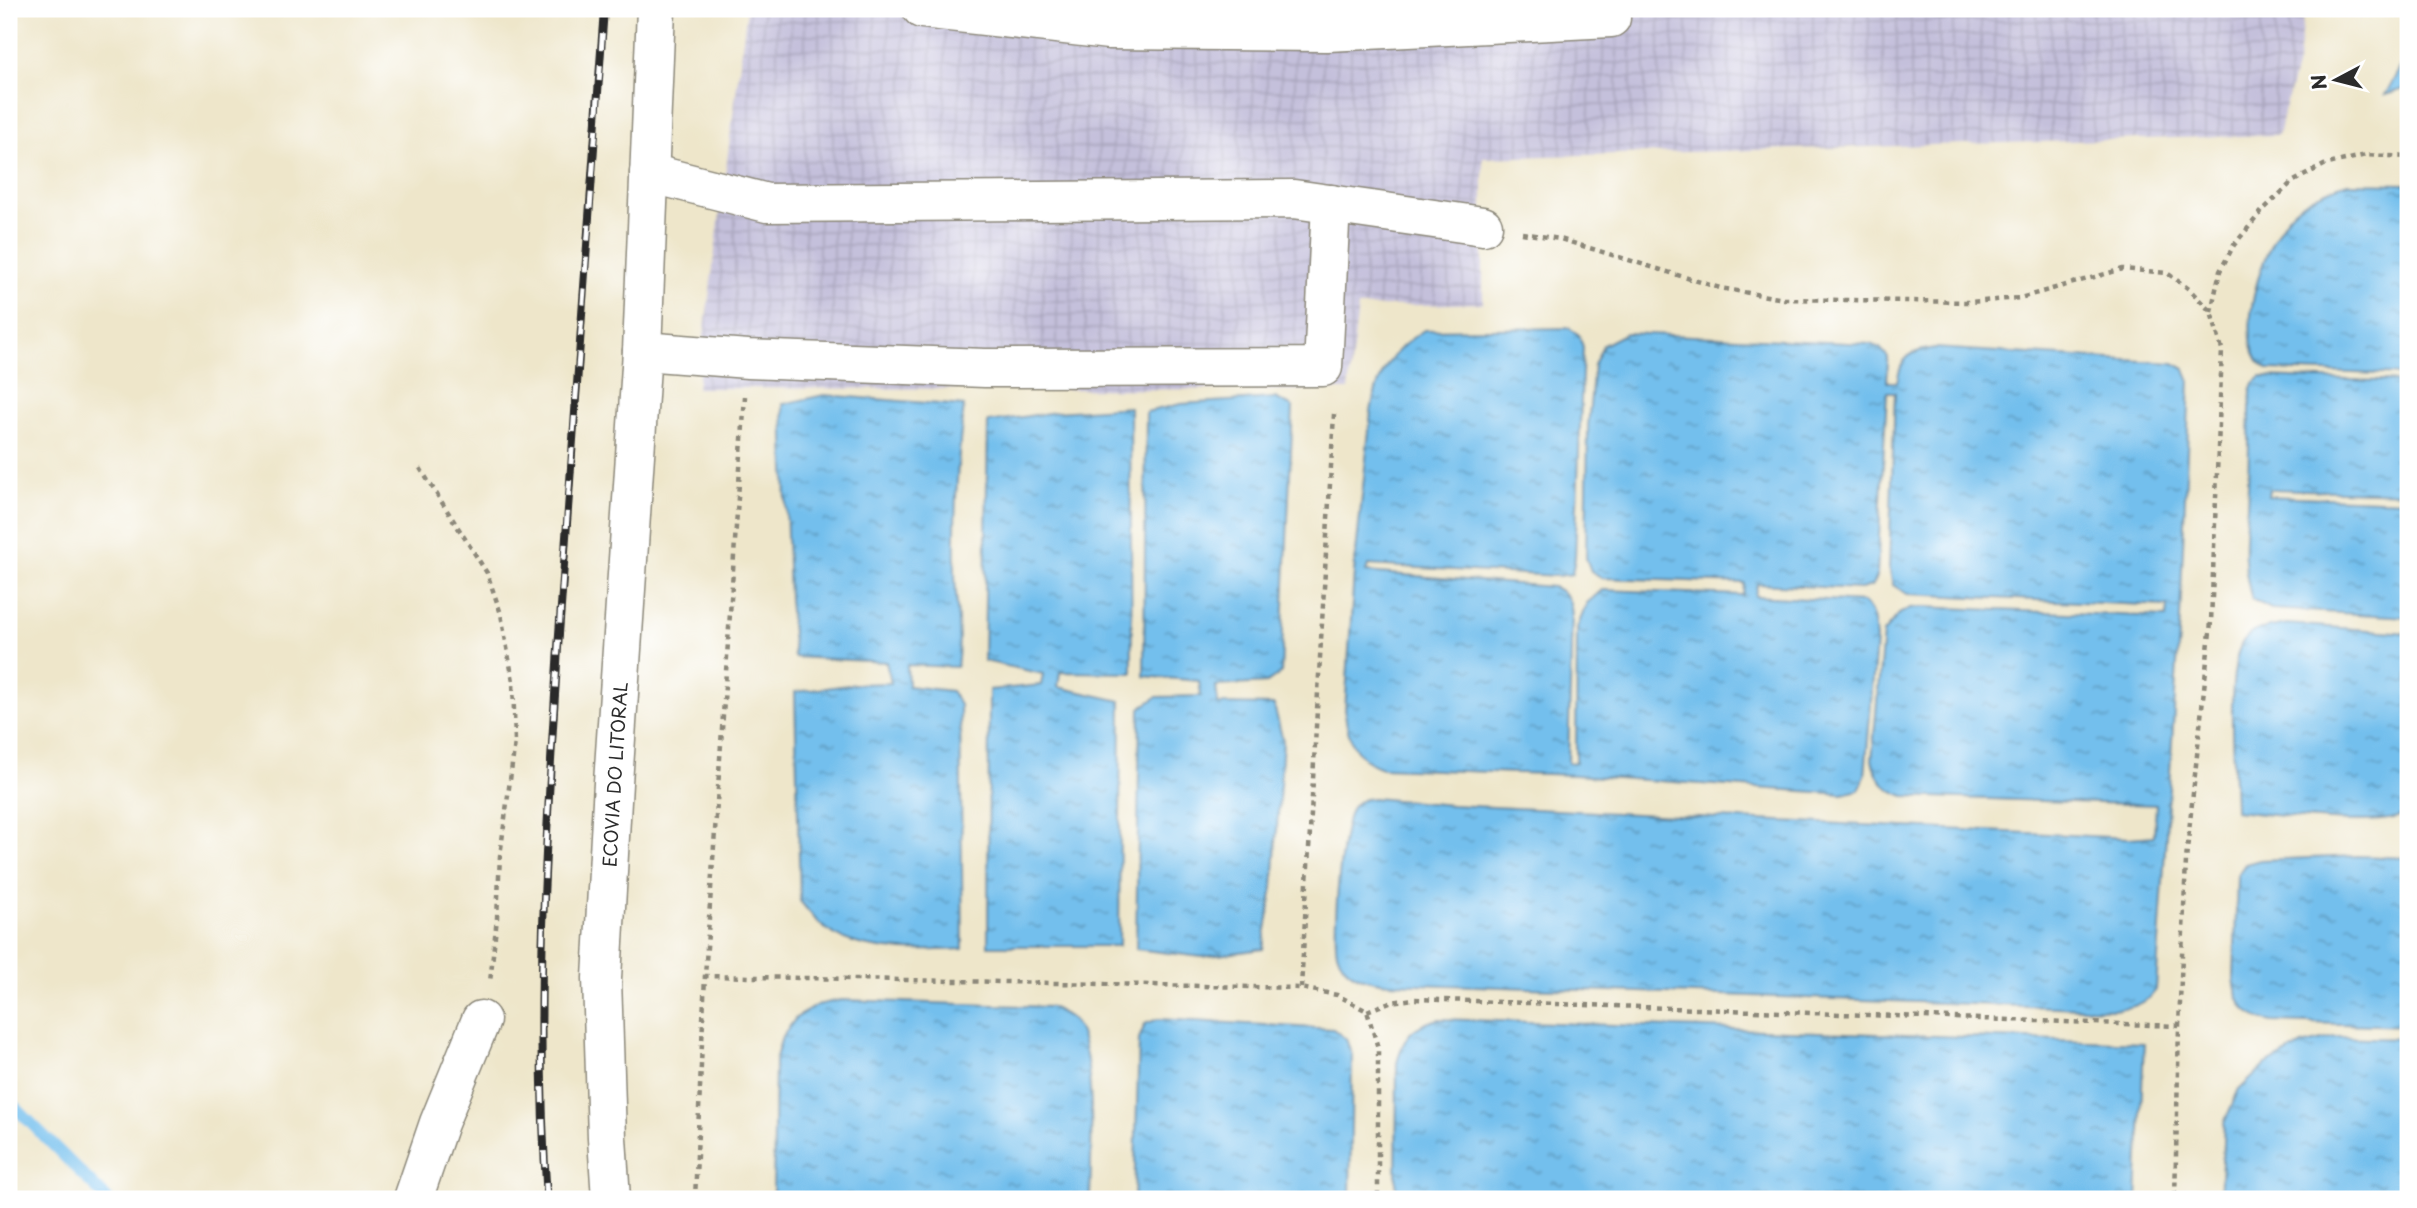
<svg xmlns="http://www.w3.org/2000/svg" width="2417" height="1208" font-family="'Playpen Sans',sans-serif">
  <defs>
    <pattern id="industrial-grid" width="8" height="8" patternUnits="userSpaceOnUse" patternTransform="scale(1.75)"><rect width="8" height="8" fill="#c4c0db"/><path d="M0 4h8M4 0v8" fill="none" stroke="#a9a5bc"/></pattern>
    <pattern id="water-ripples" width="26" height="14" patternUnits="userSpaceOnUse" patternTransform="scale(1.75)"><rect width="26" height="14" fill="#73bfed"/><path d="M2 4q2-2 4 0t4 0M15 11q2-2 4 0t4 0" fill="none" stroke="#5f9bc0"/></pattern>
  </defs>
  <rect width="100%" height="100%" fill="#fff"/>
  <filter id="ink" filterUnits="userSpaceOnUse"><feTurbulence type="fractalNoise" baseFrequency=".0143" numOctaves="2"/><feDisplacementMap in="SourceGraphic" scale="14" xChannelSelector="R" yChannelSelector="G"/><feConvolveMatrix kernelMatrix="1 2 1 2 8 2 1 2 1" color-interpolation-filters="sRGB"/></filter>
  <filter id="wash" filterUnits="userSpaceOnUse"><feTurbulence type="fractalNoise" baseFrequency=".00686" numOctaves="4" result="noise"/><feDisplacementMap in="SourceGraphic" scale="28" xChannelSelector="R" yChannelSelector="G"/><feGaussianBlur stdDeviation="1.57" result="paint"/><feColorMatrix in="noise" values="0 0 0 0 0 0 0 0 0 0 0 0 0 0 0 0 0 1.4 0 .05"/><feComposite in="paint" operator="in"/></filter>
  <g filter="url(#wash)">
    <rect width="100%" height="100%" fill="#eee6ca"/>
    <polygon fill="url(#industrial-grid)" points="747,9 2304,9 2298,60 2278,135 1483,158 1483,303 1358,307 1348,390 697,388"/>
    <g fill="url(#water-ripples)" stroke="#4f758c" stroke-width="2">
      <polygon points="2408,54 2408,88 2385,95"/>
      <path d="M 2348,183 L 2408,184 L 2408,375 L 2269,370 C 2265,367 2260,364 2257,359 C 2237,324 2266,235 2295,209 C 2311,196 2328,189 2348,183 Z"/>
      <path d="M 1569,328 L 1579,335 L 1583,347 L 1575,558 L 1572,574 L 1557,576 L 1368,565 L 1366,572 L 1553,587 C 1568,593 1571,601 1572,616 L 1568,763 L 1576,762 L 1577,628 L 1587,603 L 1602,590 L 1743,595 L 1744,583 L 1603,578 L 1591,571 L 1586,558 L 1588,426 L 1594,365 L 1603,345 L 1626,333 L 1870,344 L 1880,348 L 1888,357 L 1887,382 L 1897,382 C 1901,356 1911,351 1935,348 L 2174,363 L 2185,369 L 2190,381 L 2180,618 L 2156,990 C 2144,1006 2131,1008 2112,1009 L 1389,983 C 1373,981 1355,979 1344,966 C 1341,962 1338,956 1337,952 C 1332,932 1342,820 1353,806 C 1358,800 1365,799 1373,798 L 1452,805 L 2129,838 L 2154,836 L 2156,805 L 1904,796 C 1885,789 1877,780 1872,760 L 1883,633 L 1899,614 L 1910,608 L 1922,607 L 2166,617 L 2167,606 L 1907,594 L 1893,585 L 1889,567 L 1895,392 L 1887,392 L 1877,574 L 1872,586 L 1861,589 L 1757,584 L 1755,596 L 1863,602 C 1875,613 1875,625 1876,641 L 1865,776 L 1859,790 L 1843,794 L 1575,775 L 1382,768 C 1356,760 1347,738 1345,712 L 1354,572 L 1371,411 C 1378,373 1391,351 1424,330 Z"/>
      <path d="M 2261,377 L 2408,382 L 2408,493 L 2269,489 L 2268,496 L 2408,501 L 2408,617 L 2271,609 L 2252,599 C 2239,558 2247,526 2248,484 C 2249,453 2249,422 2251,391 L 2254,383 Z"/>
      <path d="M 824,395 L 964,406 C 957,460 954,514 955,569 C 955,602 962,635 957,667 L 907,665 L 908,686 L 951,691 L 960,705 L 963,949 C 920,951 857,955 822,926 C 814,919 807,909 800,901 L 795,692 L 856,684 L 891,683 L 886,662 L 794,657 L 789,599 L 783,404 Z"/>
      <polygon points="1275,398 1293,407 1281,673 1267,683 1216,686 1218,704 1274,705 1283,741 1273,887 1263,949 1202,957 1136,949 1140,708 1157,697 1201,696 1199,681 1144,676 1146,412 1181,404"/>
      <polygon points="1130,407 1132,673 1060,672 1058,687 1121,701 1119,946 988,946 989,690 1041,685 1043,674 984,661 988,422 1056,412"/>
      <path d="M 2287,624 L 2408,633 L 2408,806 C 2406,809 2404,813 2401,815 C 2382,829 2263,814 2235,811 C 2235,778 2223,659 2246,638 C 2257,627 2273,627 2287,624 Z"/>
      <path d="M 2358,856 L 2408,858 L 2408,1026 L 2272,1022 C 2245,1016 2238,1006 2234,979 L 2237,876 L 2245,864 L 2260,860 Z"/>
      <path d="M 841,1000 L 1051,1007 C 1058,1011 1070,1016 1074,1022 C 1097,1053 1091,1159 1090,1199 L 773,1199 L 775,1061 L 782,1037 L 796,1018 L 817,1005 Z"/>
      <polygon points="1158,1019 1333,1029 1346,1039 1352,1055 1350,1199 1134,1199 1139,1039 1145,1024"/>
      <path d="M 1439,1019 L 2144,1043 L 2137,1199 L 1396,1199 L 1397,1063 C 1404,1036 1411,1026 1439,1019 Z"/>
      <polygon points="2335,1037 2408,1039 2408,1199 2220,1199 2224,1123 2238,1091 2264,1066 2302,1045"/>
    </g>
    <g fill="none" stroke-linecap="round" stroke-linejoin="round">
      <polyline stroke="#73bfed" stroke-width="12" points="9,1101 107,1199"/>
    </g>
  </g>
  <g filter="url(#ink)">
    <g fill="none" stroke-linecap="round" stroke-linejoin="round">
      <defs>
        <g id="minor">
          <polyline points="922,9 1109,30 1327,32 1611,18"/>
          <polyline points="649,173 767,203 1294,199 1483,226"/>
          <polyline points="642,351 748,359 985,368 1323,367 1331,204"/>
          <polyline points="413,1199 439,1123 481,1020"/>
          <path id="s1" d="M 611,1199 L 607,1138 L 602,978 L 613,783 L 642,351 L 656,9"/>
        </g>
      </defs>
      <use href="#minor" stroke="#8c887a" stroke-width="41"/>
      <g stroke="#8c887a" stroke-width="4.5" stroke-dasharray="5 5" stroke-linecap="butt">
        <polyline points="1522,233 1560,239 1720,288 1784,299 1970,302 2020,298 2123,269 2167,273 2189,289 2211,312 2222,349 2211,622 2186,860 2179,1026 2175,1199"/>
        <polyline points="2211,312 2220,271 2234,245 2262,211 2292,182 2324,165 2366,155 2408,157"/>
        <polyline points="745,396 705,976 1301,988 1337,995 1367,1011 1378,1048 1378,1199"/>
        <polyline points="420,468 487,573 501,614 513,681 515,742 500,856 497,918 490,982"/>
        <polyline points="1301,988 1334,414"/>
        <polyline points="1367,1011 1390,1002 1415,999 2179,1026"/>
        <polyline points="695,1199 705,976"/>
      </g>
      <use href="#minor" stroke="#fff" stroke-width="38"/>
      <defs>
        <path id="rail" d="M 547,1199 C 534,1015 546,832 558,648 C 572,435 590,222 604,9"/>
      </defs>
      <use href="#rail" stroke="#2b2b2b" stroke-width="8"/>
      <use href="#rail" stroke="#fff" stroke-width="5" stroke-dasharray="16" stroke-linecap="butt"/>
    </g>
  </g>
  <g text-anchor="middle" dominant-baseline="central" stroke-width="5" stroke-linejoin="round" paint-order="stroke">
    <g font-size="18" fill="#2b2b2b" stroke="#fff">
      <text stroke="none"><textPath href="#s1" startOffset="425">ECOVIA DO LITORAL</textPath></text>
    </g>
  </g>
  <rect width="2417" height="1208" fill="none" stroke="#fff" stroke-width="35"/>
  <g transform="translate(2336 80) rotate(263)" stroke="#ffffff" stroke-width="5" paint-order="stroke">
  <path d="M0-5L12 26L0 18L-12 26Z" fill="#2b2b2b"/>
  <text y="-10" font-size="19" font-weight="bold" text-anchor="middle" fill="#2b2b2b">N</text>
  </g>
</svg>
